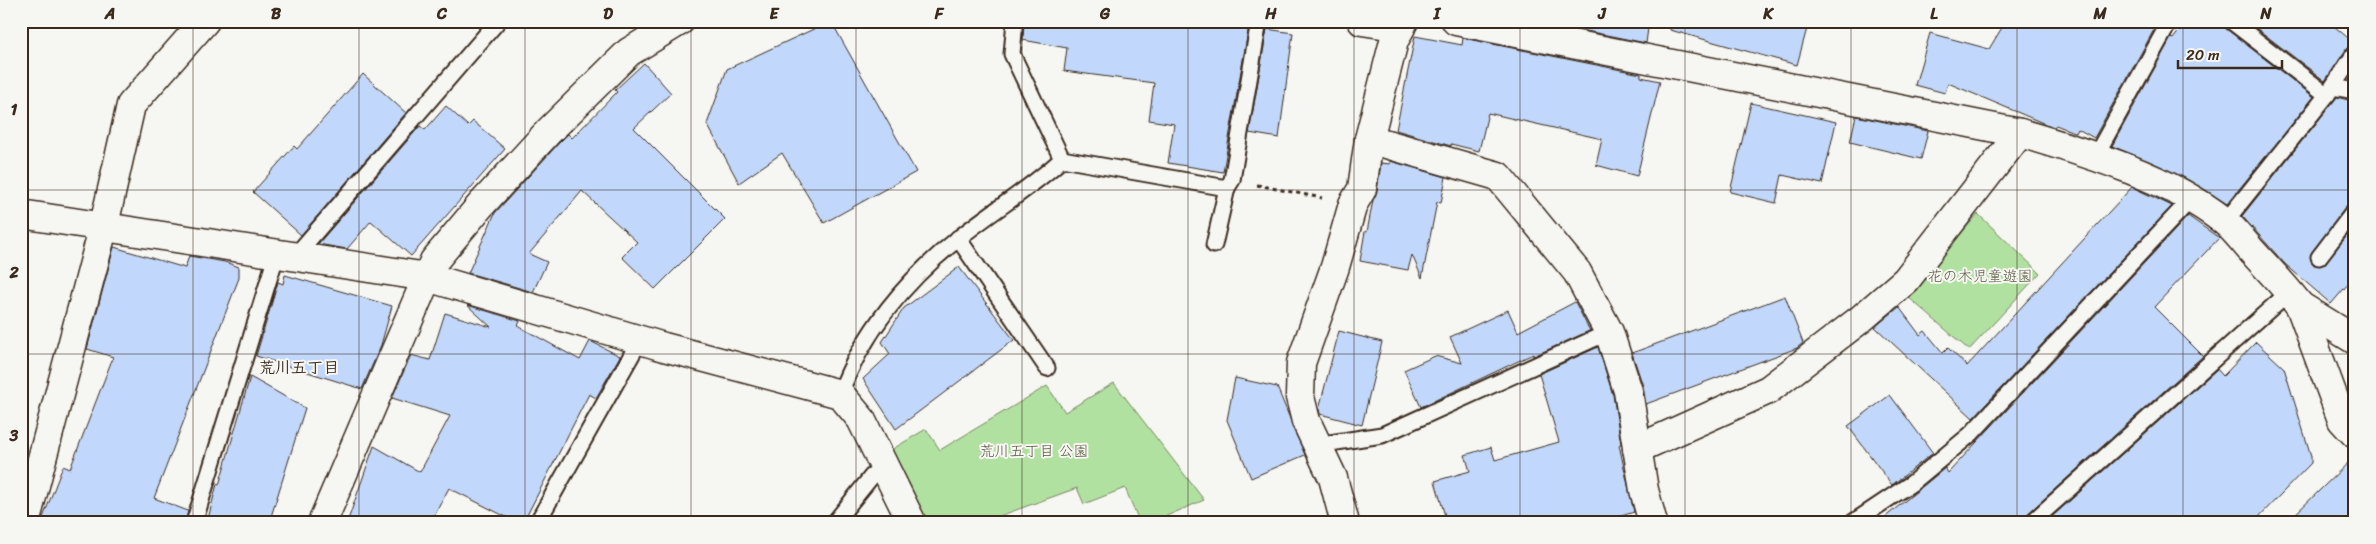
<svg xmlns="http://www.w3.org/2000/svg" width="2376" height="544" font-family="Sriracha,'Klee One',sans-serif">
  <rect width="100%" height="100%" fill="#f6f6f2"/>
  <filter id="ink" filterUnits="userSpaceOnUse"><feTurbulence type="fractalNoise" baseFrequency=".02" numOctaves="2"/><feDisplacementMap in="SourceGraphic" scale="10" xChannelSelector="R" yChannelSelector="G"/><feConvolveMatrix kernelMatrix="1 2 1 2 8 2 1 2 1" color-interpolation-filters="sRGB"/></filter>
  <g filter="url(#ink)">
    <g fill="#b1e1a1" stroke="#768660">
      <polygon points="1978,214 2040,273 1969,350 1907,296"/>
      <polygon points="1114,383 1204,500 1150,523 1140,523 1125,488 1084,504 1077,488 980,523 921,523 886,453 926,429 940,450 1047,386 1065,412"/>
    </g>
    <g fill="#c1d8fc" stroke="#3b2a1e">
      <polygon points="831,21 916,172 824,223 782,153 739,183 707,124 727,69"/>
      <polygon points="1024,21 1246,21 1245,25 1249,26 1223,172 1168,163 1174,124 1149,120 1154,83 1064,71 1067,48 1023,40"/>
      <polygon points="1537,21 1649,21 1646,43"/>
      <polygon points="1671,21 1809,21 1797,65 1670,30"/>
      <polygon points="2006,21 2145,21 2155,28 2094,138 2078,129 2076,133 2056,125 2054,127 2043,123 1948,83 1945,93 1915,85 1930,33 1989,49"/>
      <polygon points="2187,21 2222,21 2225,28 2314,97 2227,204 2185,178 2112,146 2171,38 2173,39"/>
      <polygon points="2247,21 2328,21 2354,43 2347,48 2325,81"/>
      <polygon points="1267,29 1293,33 1279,138 1249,133"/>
      <polygon points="1415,36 1462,45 1463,38 1641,74 1641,77 1660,81 1637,176 1596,165 1602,139 1488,113 1479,151 1451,144 1451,146 1396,130"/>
      <polygon points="644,63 671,93 634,128 725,219 655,289 622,257 637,242 582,191 529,254 547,262 533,292 468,273 495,213 559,143 568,134 572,138 617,92 615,90"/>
      <polygon points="363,74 406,113 301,235 253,192 294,146 297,149"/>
      <polygon points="2337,97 2355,102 2355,201 2348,204 2310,256 2314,265 2323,265 2355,226 2355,276 2331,304 2285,264 2242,216"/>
      <polygon points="1751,103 1836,122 1822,184 1782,175 1776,203 1730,192"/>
      <polygon points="446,106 468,126 473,121 505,149 411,256 371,221 347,249 318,244 420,126 425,130"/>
      <polygon points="1856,116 1928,131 1921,159 1850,142"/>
      <polygon points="1390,161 1446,177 1441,203 1437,202 1422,278 1412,255 1408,270 1360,261 1365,231 1367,232 1373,200 1377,191 1381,163 1390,164"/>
      <polygon points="2132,187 2172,206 1973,418 1875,327 1899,307 1920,335 1925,331 1943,353 1948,348 1967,366"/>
      <polygon points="2188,216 2219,238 2154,307 2203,356 2025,516 2022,523 1878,523 1945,468 1948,473"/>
      <polygon points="114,247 185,268 189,256 225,262 239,267 239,278 154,498 188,511 185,523 41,523 63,466 70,469 113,357 87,349"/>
      <polygon points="959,267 1014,340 896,429 863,379 890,354 882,342 904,308"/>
      <polygon points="285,275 392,306 381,345 362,389 256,356 278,282 283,284"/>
      <polygon points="1785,296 1803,343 1797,348 1646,404 1643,386 1632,353"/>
      <polygon points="1575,302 1590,331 1534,356 1533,354 1421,407 1404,370 1435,356 1462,363 1450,337 1508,310 1518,332"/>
      <polygon points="467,305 520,321 518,326 580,360 590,341 620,356 596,398 589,394 523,523 518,523 449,488 430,523 347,523 374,446 420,472 450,416 392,398 411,355 430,360 445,313 491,327"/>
      <polygon points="1339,331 1382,342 1362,425 1320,414 1319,409"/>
      <polygon points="2256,342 2284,368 2311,456 2311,463 2253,523 2045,523 2217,369 2223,376"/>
      <polygon points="1598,347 1613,395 1621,444 1619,445 1634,512 1599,523 1447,523 1435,481 1470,471 1465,455 1491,447 1495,460 1559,442 1539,374"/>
      <polygon points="250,377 305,408 269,523 204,523 205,518 208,519 217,484 219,485"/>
      <polygon points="1235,378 1277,387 1305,455 1251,478 1227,420"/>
      <polygon points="1890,395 1933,453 1892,485 1848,426"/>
      <polygon points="2355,456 2355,523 2286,523"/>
    </g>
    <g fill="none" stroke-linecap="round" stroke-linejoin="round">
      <defs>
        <g id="service">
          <polyline points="2231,21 2327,95"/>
          <polyline points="2333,87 2355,91"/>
          <polyline points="2096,155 2170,21"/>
          <polyline points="1062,159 1227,188 1232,180 1259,21"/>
          <polyline points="2225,222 2327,95 2355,53"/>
          <polyline points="958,238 1047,368"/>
          <polyline points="1214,245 1227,188"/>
          <polyline points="295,256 498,21"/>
          <polyline points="2319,257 2355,210"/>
          <path d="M 840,394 C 863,332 907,279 959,238 C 992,211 1030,189 1062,159 L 1012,54 L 1015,21"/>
          <polyline points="1317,445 1382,435 1609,332"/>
          <polyline points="194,523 277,253"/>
          <polyline points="537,523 640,340"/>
          <polyline points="834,523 872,476 885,469"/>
          <polyline points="1852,523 1912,483 1971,434 2191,199"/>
          <polyline points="2031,523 2289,292"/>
        </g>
        <g id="minor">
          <polyline points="1362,21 1401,27"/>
          <path d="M 1456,21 L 2020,133 C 2088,153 2168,177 2224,221 C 2234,229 2242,240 2250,249 C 2267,268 2285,286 2300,306 L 2342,420 L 2355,434"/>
          <polyline points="1369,139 1498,176 1577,272 1609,332 1628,391 1644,490 1653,523"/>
          <polyline points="21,214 427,277 664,347 840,394 861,419 912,523"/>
          <polyline points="2300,306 2355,340"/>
          <polyline points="1637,449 1768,390 1862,318 1906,280 2020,133"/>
          <polyline points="25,523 104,225 131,105 205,21"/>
          <polyline points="322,523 434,261 480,206 548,132 629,52 680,21"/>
          <polyline points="1345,523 1333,478 1306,421 1300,397 1301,363 1335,267 1353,204 1362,189 1369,139 1394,41 1404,21"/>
        </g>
      </defs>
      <use href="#service" stroke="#3b2a1e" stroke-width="19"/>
      <use href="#minor" stroke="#3b2a1e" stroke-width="31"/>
      <g stroke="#3b2a1e" stroke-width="3" stroke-dasharray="4 4" stroke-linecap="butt">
        <polyline points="1257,185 1322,198"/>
        <polyline points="491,523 494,517"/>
      </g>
      <use href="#service" stroke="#f6f6f2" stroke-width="15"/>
      <use href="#minor" stroke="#f6f6f2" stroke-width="28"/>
    </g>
  </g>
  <path fill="none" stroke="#3b2a1e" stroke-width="1" stroke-opacity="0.55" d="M 193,21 L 193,523M 359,21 L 359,523M 525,21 L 525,523M 691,21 L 691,523M 856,21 L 856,523M 1022,21 L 1022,523M 1188,21 L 1188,523M 1354,21 L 1354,523M 1520,21 L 1520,523M 1685,21 L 1685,523M 1851,21 L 1851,523M 2017,21 L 2017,523M 2183,21 L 2183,523M 21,190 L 2355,190M 21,354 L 2355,354"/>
  <g text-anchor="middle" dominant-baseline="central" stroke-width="4" stroke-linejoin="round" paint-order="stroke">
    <g font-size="15" fill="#58583f" stroke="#f6f6f2">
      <text x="1980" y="276">花の木児童遊園</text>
      <text x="1034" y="451">荒川五丁目 公園</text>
    </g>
    <g font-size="16" font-weight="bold" fill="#3b2a1e" stroke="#f6f6f2">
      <text x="299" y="367">荒川五丁目</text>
    </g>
  </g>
  <rect width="2376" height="544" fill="none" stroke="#f6f6f2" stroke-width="55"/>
  <path d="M2178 60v8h104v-8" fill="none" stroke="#3b2a1e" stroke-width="2.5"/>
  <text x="2186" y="60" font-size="15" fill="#3b2a1e" stroke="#f6f6f2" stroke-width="4" paint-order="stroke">20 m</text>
  <rect x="28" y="28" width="2320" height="488" fill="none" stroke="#3b2a1e" stroke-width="2"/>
  <g font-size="16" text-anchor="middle" font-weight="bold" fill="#3b2a1e">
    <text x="110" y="19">A</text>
    <text x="276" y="19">B</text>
    <text x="442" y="19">C</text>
    <text x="608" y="19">D</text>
    <text x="774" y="19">E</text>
    <text x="939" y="19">F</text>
    <text x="1105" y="19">G</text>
    <text x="1271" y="19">H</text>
    <text x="1437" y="19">I</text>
    <text x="1602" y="19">J</text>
    <text x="1768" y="19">K</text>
    <text x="1934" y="19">L</text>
    <text x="2100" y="19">M</text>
    <text x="2266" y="19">N</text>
    <text x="14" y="115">1</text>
    <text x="14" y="278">2</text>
    <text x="14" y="441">3</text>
  </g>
</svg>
